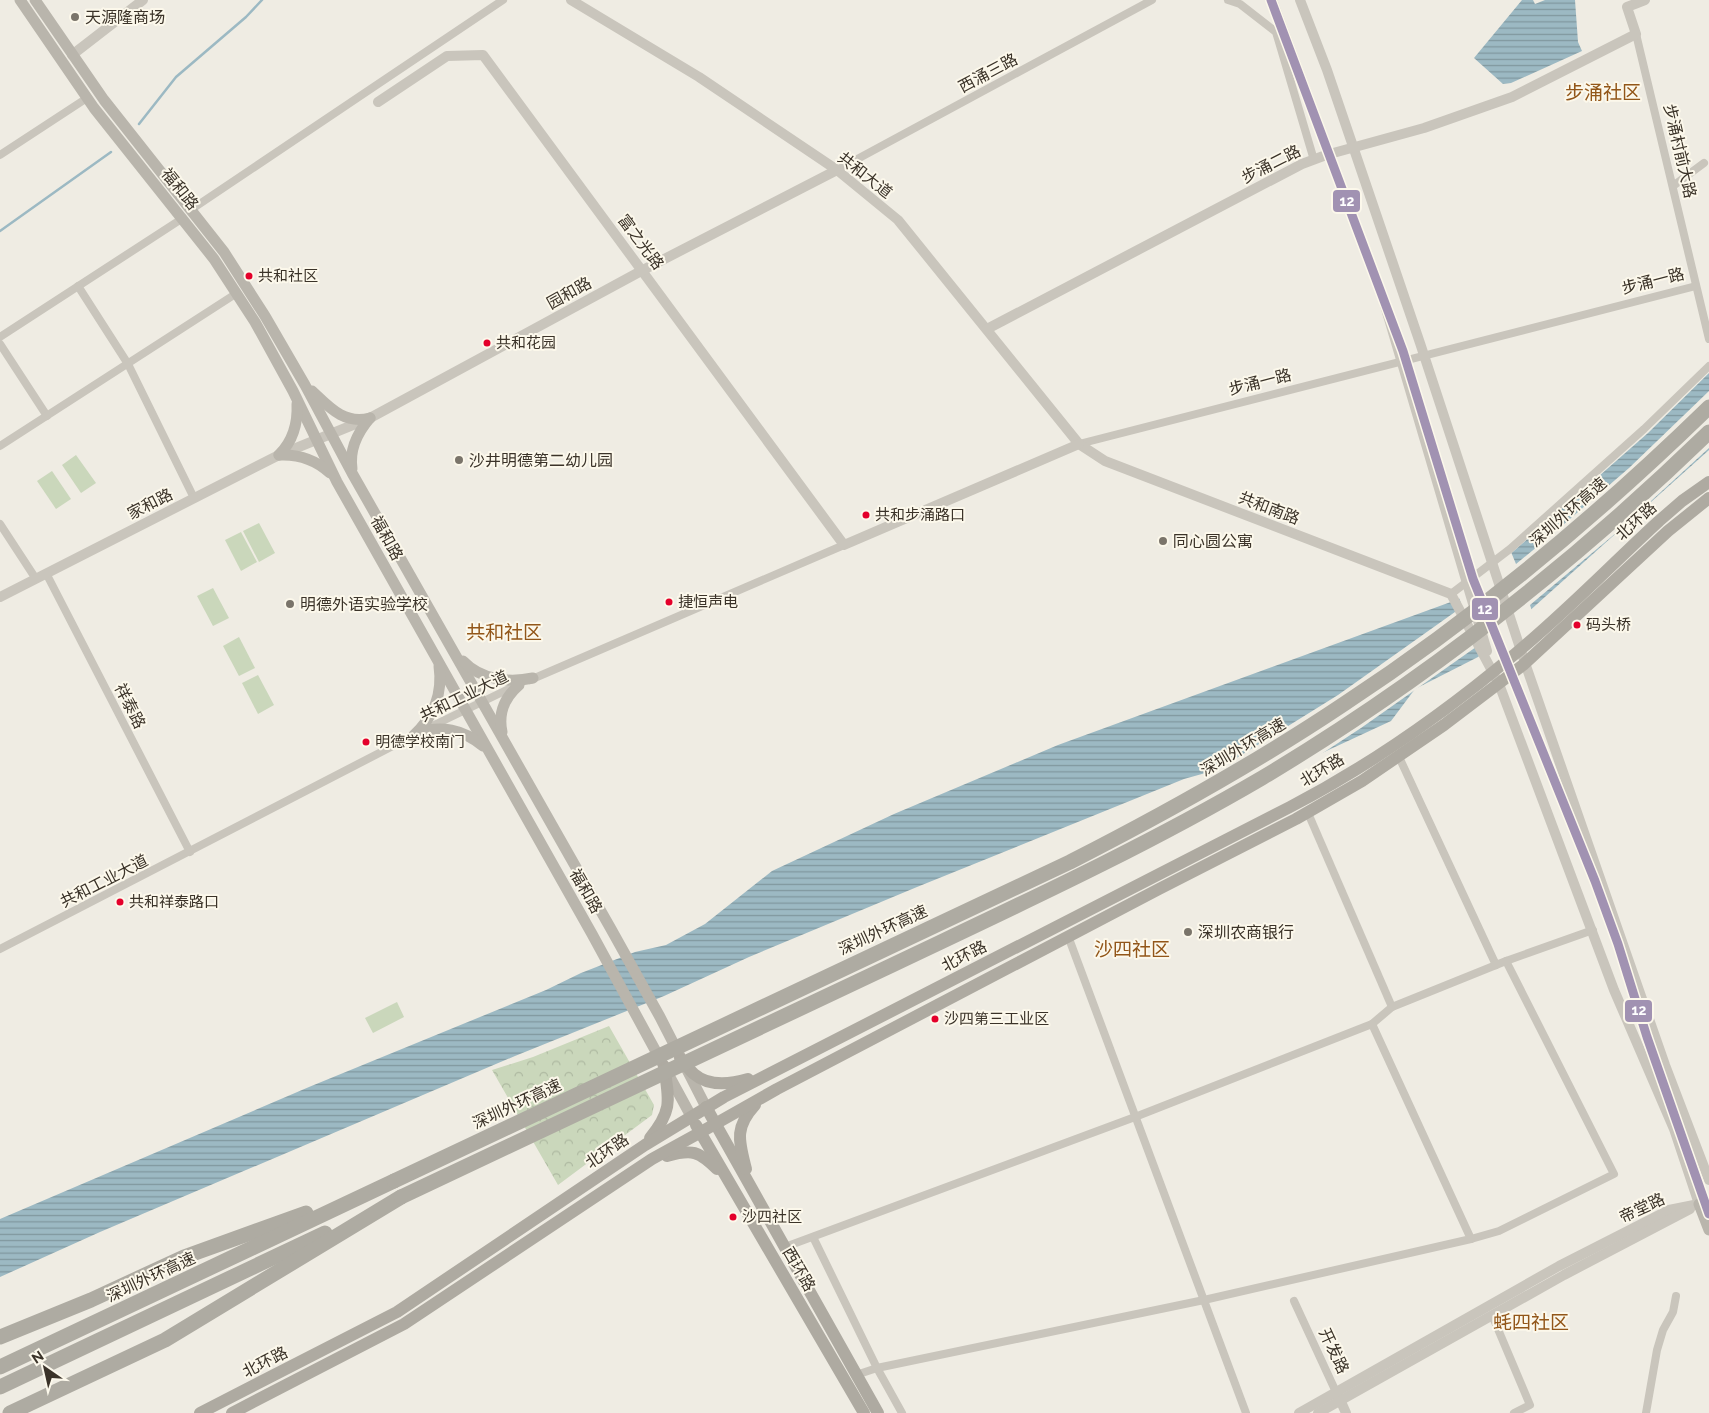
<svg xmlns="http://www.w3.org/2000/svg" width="1709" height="1413" font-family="Raleway,'Noto Sans SC',sans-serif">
  <defs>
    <pattern id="park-crowns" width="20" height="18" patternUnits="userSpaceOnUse" patternTransform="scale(1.25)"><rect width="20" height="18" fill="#cad7bb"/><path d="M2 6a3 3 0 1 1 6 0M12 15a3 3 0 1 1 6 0" fill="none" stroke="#aeb9a1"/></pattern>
    <pattern id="water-rules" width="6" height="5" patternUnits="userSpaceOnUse" patternTransform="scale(1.25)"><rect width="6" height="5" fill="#9cb9c3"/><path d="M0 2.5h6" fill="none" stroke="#80979e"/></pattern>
  </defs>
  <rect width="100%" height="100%" fill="#efece3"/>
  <g fill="#cad7bb">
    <polygon points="76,455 96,483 81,493 62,465"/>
    <polygon points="52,471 71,499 56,509 37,481"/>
    <polygon points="259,523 275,553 259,562 243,531"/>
    <polygon points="241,532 257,562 241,571 225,540"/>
    <polygon points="213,588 229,618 213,626 197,596"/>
    <polygon points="239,637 255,668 239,676 223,646"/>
    <polygon points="258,675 274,705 258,714 242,683"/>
    <polygon points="397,1002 404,1017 373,1033 365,1018"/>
  </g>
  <polygon fill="url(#park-crowns)" points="609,1026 654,1105 652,1115 558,1185 492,1070 533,1057"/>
  <g fill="url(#water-rules)">
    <polygon points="1522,0 1533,0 1535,4 1545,0 1575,0 1578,42 1582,51 1511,83 1503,84 1474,58"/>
    <polygon points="1709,373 1709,450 1478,657 1415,689 1391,721 1281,772 1209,772 1184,779 917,887 749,957 664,996 515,1056 100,1232 0,1277 0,1219 309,1087 546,990 581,973 635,952 666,945 705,924 772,871 894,814 1058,745 1459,599 1648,433"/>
  </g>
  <polygon fill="#efece3" points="1709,391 1709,448 1616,533 1530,605 1532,611 1480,658 1476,647 1361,728 1306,764 1281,775 1209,775 1338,695 1462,607 1459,597 1511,552 1516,564 1549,537 1629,468"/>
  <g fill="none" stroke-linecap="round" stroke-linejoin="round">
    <g stroke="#9cb9c3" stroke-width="2.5">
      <polyline points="139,124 176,77 246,17 262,0"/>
      <polyline points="0,231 111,152"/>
    </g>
    <g stroke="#c9c5bc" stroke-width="8">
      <polyline points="1228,0 1240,4 1276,32 1314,160"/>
      <polyline points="1636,34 1709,339"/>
      <polyline points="0,155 87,98"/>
      <polyline points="837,170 1152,0"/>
      <polyline points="1673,186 1704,163"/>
      <polyline points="192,209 503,0"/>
      <polyline points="78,286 128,364 194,498"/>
      <polyline points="0,337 183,218"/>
      <polyline points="0,344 47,416"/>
      <polyline points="1079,444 1696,286"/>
      <polyline points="0,446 237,293"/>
      <polyline points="0,524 36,579"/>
      <polyline points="46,573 190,852"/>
      <polyline points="1451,594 1510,549 1644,429 1709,366"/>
      <polyline points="530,680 844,545"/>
      <polyline points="428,728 515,686"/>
      <polyline points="1399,757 1496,965"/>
      <polyline points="1308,813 1392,1007"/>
      <polyline points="1068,936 1246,1413"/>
      <polyline points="0,949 416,734"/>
      <polyline points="813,1237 877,1368 902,1413"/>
      <polyline points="1471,1239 1499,1231 1614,1174 1506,961"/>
      <polyline points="785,1247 1135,1117 1372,1024 1392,1007 1506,961 1593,930"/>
      <polyline points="1294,1301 1336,1392"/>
      <polyline points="1492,1315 1530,1405 1514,1413"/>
      <polyline points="856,1375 877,1368 1204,1300 1471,1239 1372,1024"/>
      <polyline points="1646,1413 1657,1350 1663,1330 1673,1312 1676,1296"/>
    </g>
    <g stroke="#c9c5bc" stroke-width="10">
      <polyline points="571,0 699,77 837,170 898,220 1079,444 1105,461 1451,594 1499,684 1614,990 1674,1129 1699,1204"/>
      <polyline points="1272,0 1382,295 1487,651"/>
      <polyline points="1300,0 1327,70 1420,343 1525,663 1665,1065 1709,1180"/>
      <polyline points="72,55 143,0"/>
      <polyline points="378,102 447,56 483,55 844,545 1079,444"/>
      <polyline points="987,329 1302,164 1326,155 1424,128 1512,97 1636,34 1627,7 1645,0"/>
      <polyline points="0,597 279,455 370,418 643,270 837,170"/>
      <polyline points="1338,1395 1346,1413"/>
      <polyline points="1299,1413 1559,1266 1669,1210 1699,1204"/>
      <polyline points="1318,1413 1564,1275 1690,1209"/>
    </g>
    <g stroke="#b9b5ac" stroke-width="11">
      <polyline points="20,0 94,108 214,259 255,322 293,391 337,482 592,934 691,1116"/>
      <polyline points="35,0 104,100 224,252 265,316 305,385 352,473 611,929 660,1017 706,1107"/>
      <path d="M 312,391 C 329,407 344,425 370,418"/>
      <path d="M 279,455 C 299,454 315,459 330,473"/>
      <path d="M 279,455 C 293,441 298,424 297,404"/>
      <path d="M 352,469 C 349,449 357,433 370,418"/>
      <path d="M 463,661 C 481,680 509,683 533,678"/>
      <path d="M 502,732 C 498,713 505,697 519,685"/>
      <path d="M 417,734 C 440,724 464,730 483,746"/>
      <path d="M 413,736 C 434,717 443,694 439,666"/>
      <polyline points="1699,1204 1709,1230"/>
    </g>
    <g stroke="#aeaaa1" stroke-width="12">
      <path d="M 680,1058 C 685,1063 689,1070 694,1074 C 709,1087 731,1084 748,1079"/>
      <polyline points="706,1107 878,1413"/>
      <polyline points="696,1125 864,1413"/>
      <path d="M 650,1138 C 673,1110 669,1100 664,1066"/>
      <path d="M 667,1156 C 692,1149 699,1151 717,1169"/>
      <path d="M 746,1169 C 739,1141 734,1128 755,1105"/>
      <path d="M 200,1413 L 397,1312 L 645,1145 L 724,1097 L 1290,807 C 1369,766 1447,711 1515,654 C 1565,613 1611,565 1659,521 L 1682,501 L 1709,482"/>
      <polyline points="232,1413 404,1324 652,1159 701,1132 777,1089 1159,889 1296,819 1362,781 1444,725 1523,665 1668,531 1709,498"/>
    </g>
    <g stroke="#aeaba2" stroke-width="15">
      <polyline points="0,1337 91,1300 184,1257 306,1213"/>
      <polyline points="0,1367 394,1181"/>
      <polyline points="0,1387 325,1233"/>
      <polyline points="10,1413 165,1340 401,1197"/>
    </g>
    <g stroke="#aeaba2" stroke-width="15">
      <path d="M 394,1181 L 1070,862 C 1164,814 1256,763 1344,704 C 1475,618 1596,517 1709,407"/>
      <path d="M 401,1197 C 563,1121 724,1044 886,968 C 1014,907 1139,850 1262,778 C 1424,681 1574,563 1709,432"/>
    </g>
    <defs>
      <polyline id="metro-1" points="1271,0 1403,351 1473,579 1595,881 1618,944 1647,1037 1709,1214"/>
    </defs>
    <use href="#metro-1" stroke="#fcf8eb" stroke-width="12"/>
    <use href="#metro-1" stroke="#a192b2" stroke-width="9"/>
  </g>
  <g fill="#7a746a" stroke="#fcf8eb" stroke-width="2">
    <circle cx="75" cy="17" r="5"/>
    <circle cx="459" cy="460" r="5"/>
    <circle cx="1163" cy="541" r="5"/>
    <circle cx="290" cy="604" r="5"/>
    <circle cx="1188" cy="932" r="5"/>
  </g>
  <g fill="#e4002b" stroke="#fcf8eb" stroke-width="2">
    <circle cx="249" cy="276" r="4.5"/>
    <circle cx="487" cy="343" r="4.5"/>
    <circle cx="866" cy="515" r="4.5"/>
    <circle cx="669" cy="602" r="4.5"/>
    <circle cx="1577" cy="625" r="4.5"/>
    <circle cx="366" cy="742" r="4.5"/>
    <circle cx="120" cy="902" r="4.5"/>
    <circle cx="935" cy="1019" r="4.5"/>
    <circle cx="733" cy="1217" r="4.5"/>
  </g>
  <g text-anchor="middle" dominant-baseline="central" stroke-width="4" stroke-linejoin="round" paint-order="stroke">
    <g font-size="15" fill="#3b3329" stroke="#fcf8eb" text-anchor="start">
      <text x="258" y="276">共和社区</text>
      <text x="496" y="343">共和花园</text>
      <text x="875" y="515">共和步涌路口</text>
      <text x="678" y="602">捷恒声电</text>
      <text x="1586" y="625">码头桥</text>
      <text x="375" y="742">明德学校南门</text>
      <text x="129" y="902">共和祥泰路口</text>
      <text x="944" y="1019">沙四第三工业区</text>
      <text x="742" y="1217">沙四社区</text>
    </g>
    <g font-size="16" fill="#3b3329" stroke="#fcf8eb" text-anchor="start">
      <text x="85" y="17">天源隆商场</text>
      <text x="469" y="460">沙井明德第二幼儿园</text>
      <text x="1173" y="541">同心圆公寓</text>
      <text x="300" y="604">明德外语实验学校</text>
      <text x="1198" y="932">深圳农商银行</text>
    </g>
    <g font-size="16" fill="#3b3329" stroke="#fcf8eb">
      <text transform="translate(988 73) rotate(-28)">西涌三路</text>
      <text transform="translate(1680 151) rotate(77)">步涌村前大路</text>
      <text transform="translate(1271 164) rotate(-27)">步涌二路</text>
      <text transform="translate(865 175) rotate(38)">共和大道</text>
      <text transform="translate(180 189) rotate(51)">福和路</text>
      <text transform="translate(641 242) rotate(53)">富之光路</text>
      <text transform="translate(1653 281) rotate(-14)">步涌一路</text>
      <text transform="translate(569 293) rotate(-29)">园和路</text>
      <text transform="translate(1260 382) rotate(-14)">步涌一路</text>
      <text transform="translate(150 504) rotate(-27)">家和路</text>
      <text transform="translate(1269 508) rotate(21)">共和南路</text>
      <text transform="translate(1568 512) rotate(-41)">深圳外环高速</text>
      <text transform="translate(1636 521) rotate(-42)">北环路</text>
      <text transform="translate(387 538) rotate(61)">福和路</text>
      <text transform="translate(464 696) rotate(-26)">共和工业大道</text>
      <text transform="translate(130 706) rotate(63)">祥泰路</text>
      <text transform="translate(1243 747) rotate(-31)">深圳外环高速</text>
      <text transform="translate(1322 770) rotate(-31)">北环路</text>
      <text transform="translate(104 881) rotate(-27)">共和工业大道</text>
      <text transform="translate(586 891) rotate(60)">福和路</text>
      <text transform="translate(883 930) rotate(-25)">深圳外环高速</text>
      <text transform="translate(964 956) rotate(-27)">北环路</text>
      <text transform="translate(517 1104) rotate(-25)">深圳外环高速</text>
      <text transform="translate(607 1151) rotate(-34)">北环路</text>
      <text transform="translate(1642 1208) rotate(-25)">帝堂路</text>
      <text transform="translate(799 1269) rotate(60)">西环路</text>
      <text transform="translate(151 1277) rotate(-25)">深圳外环高速</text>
      <text transform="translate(1334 1351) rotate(65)">开发路</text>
      <text transform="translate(265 1362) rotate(-27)">北环路</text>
    </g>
    <g font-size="19" fill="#925619" stroke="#fcf8eb">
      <text x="1603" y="92">步涌社区</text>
      <text x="504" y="632">共和社区</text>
      <text x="1132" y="949">沙四社区</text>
      <text x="1531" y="1322">蚝四社区</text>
    </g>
  </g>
  <g stroke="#fcf8eb" stroke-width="2">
    <rect x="1332" y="189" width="29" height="24" rx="5" fill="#a192b2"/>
    <rect x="1471" y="597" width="28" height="24" rx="5" fill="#a192b2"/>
    <rect x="1624" y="999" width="29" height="24" rx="5" fill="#a192b2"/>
  </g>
  <g font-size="14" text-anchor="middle" font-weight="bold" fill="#fff">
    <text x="1347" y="206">12</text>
    <text x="1485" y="614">12</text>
    <text x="1639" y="1015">12</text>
  </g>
  <g transform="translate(45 1368) rotate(326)" stroke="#fcf8eb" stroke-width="4" paint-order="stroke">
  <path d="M0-4L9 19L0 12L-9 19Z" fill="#3b3329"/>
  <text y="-8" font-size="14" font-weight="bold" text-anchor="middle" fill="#3b3329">N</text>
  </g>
</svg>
